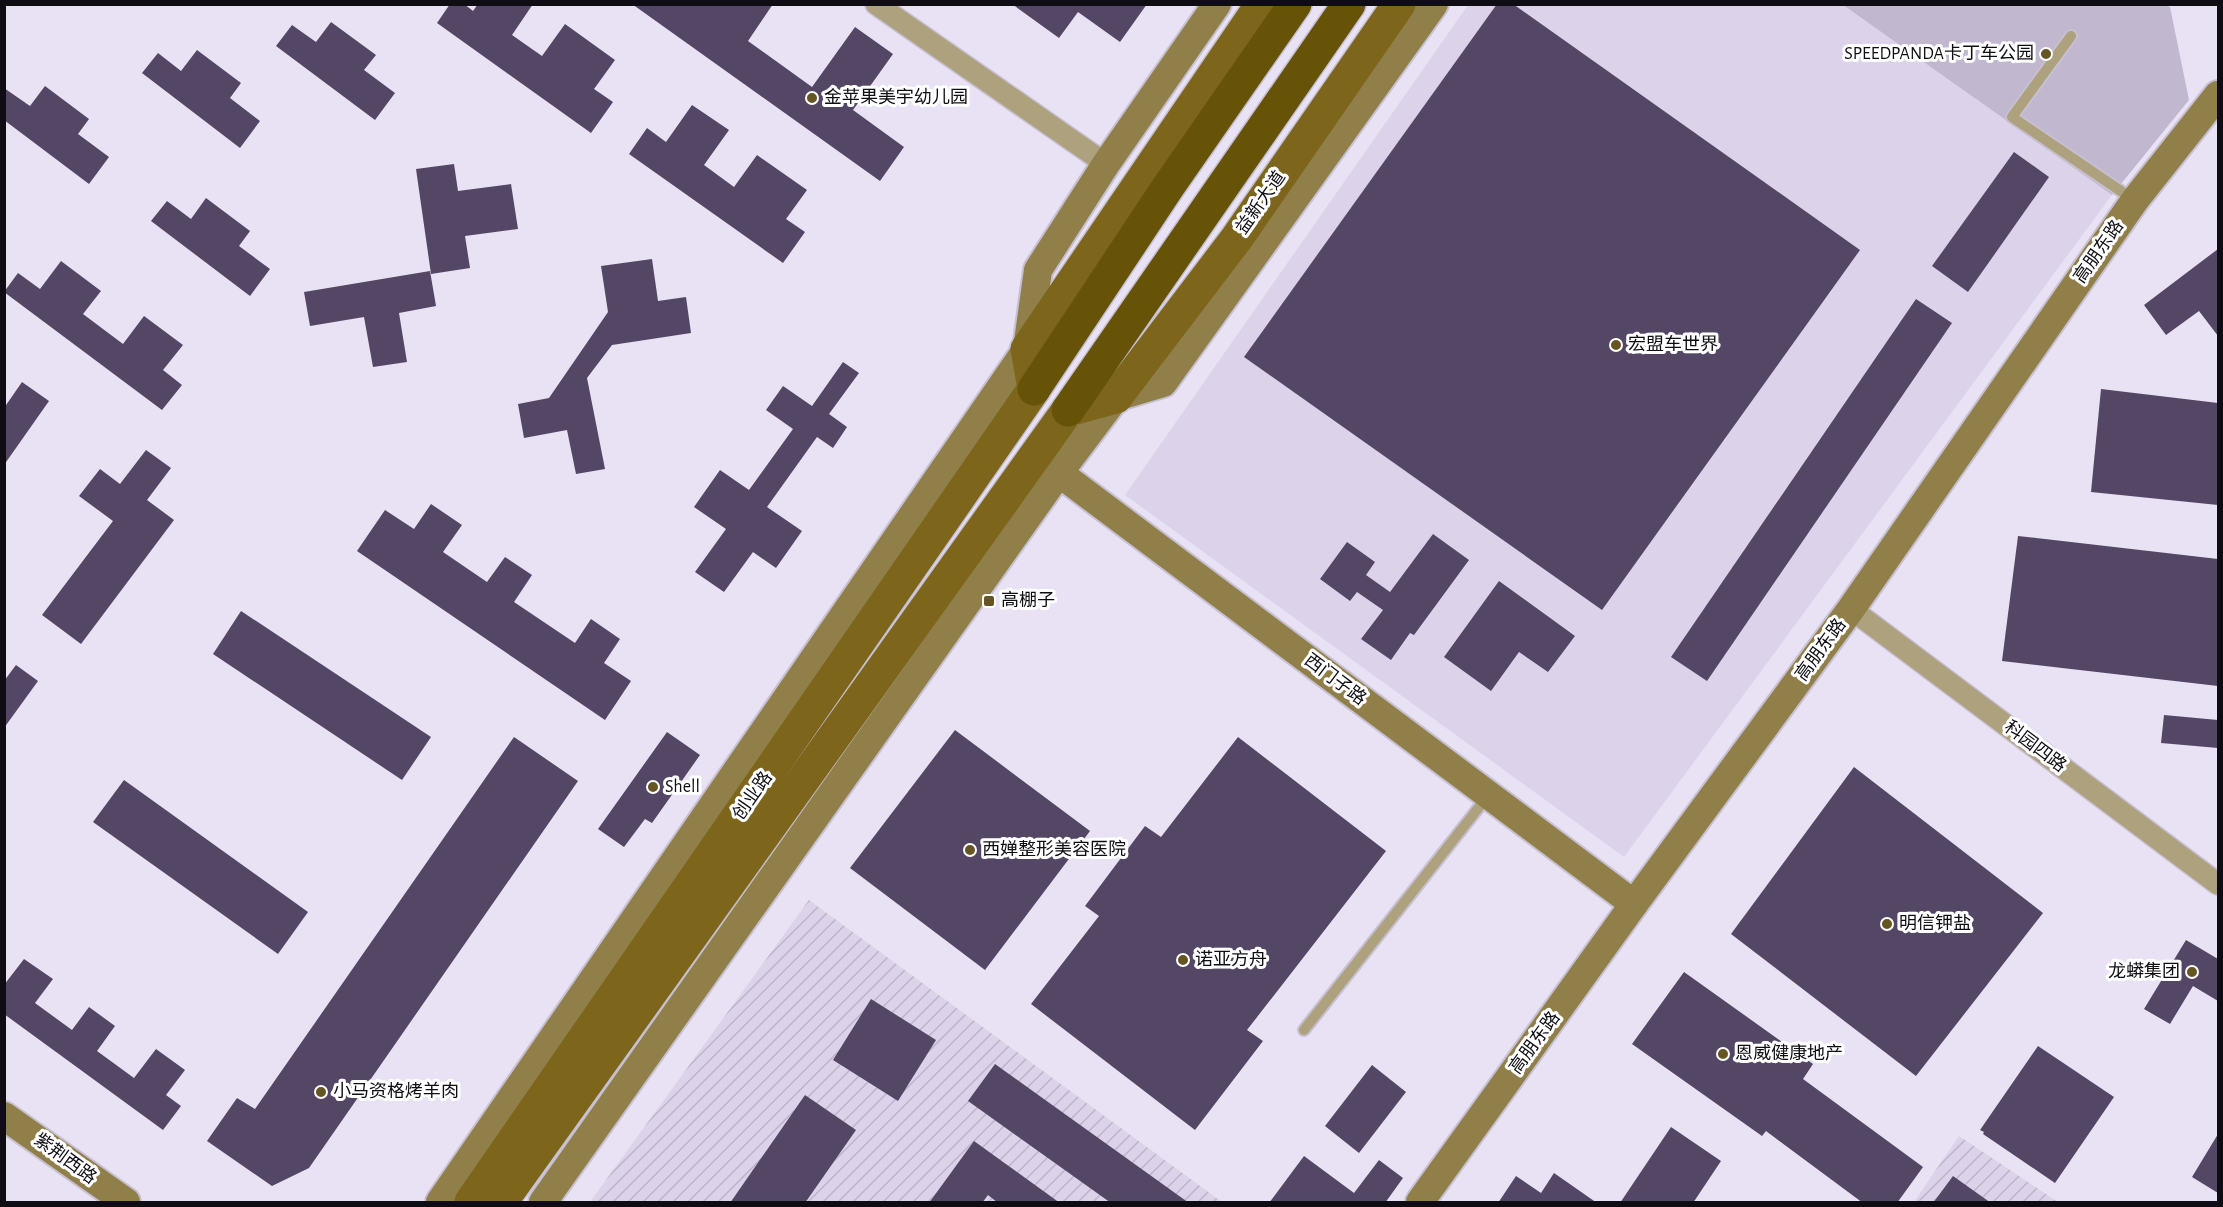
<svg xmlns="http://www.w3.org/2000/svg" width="2223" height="1207" font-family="'Alegreya Sans','Noto Sans SC',sans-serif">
  <defs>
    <pattern id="industrial-furrows" width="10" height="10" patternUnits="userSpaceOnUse" patternTransform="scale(1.5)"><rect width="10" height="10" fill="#dcd3eb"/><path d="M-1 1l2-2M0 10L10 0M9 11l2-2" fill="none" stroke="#bcb4c9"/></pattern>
  </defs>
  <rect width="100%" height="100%" fill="#e9e2f4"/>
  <polygon fill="#dcd3eb" points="1468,5 1843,5 2112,195 1624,857 1125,495"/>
  <g fill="url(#industrial-furrows)">
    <polygon points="809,900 1222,1202 590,1202"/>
    <polygon points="1959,1136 2058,1202 1914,1202"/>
  </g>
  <polygon fill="#c1b8d0" points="1843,5 2166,5 2170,7 2189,100 2112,195"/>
  <g fill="#534765">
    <polygon points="450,4 464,4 473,11 478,4 533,4 512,35 542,56 565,24 615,60 594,89 613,102 591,133 437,23"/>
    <polygon points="632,4 773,4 748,41 812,87 855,27 893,54 853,110 904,147 880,181"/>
    <polygon points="1012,4 1147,4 1120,42 1078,12 1059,38"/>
    <polygon points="1497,4 1513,4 1860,250 1602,610 1244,357"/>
    <polygon points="331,22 376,55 364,70 395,93 375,120 276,46 292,25 316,42"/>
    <polygon points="197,50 241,83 230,98 260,121 240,148 142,73 158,53 181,71"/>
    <polygon points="45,86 89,119 78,134 109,157 89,184 4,120 4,88 30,106"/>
    <polygon points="692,105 729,130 704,165 734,187 757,155 807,190 786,219 805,232 783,263 629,154 647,128 666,142"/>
    <polygon points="2014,152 2049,177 1968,292 1932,266"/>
    <polygon points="454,164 458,191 511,184 518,229 465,236 470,268 431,274 416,169"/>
    <polygon points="206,198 250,231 239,246 270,269 250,296 151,221 167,201 191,219"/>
    <polygon points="2218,249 2218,336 2199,311 2166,335 2144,305"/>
    <polygon points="652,259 658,301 686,297 691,333 612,345 587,378 605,469 576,474 567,430 524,438 518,404 549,398 608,312 601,266"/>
    <polygon points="61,261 101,291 83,314 123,344 144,316 183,345 163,370 182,385 162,410 4,292 18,273 40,289"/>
    <polygon points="430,271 436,306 399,313 407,362 373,367 364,317 310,326 304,292"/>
    <polygon points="1916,299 1952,323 1707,681 1671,657"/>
    <polygon points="843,362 859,373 829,414 847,427 833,448 817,437 767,507 802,531 776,568 753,552 724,592 695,572 726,529 694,507 720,470 749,490 793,429 766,410 783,386 812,406"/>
    <polygon points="22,382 49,401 4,465 4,408"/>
    <polygon points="2101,389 2218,403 2218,505 2091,492"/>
    <polygon points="146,450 171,468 147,500 174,520 81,644 42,615 113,521 79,496 100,469 120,484"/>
    <polygon points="431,504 462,525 443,552 487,582 505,557 532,575 514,602 575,643 591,619 620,639 604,663 631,681 605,720 357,551 385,510 414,529"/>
    <polygon points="1433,534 1469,560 1414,635 1410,633 1391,660 1361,639 1383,610 1357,592 1350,601 1320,579 1347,542 1375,562 1366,575 1390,592"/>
    <polygon points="2018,536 2218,559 2218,686 2002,661"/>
    <polygon points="1499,581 1575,636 1548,672 1519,652 1491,691 1444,657"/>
    <polygon points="241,611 431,737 402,780 213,654"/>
    <polygon points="16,665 38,681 4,728 4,681"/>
    <polygon points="2164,715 2218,720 2218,748 2161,743"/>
    <polygon points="955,730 1090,831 985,970 850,868"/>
    <polygon points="667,732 700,755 652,823 645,819 624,847 598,829"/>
    <polygon points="514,737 578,781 309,1168 272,1186 207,1141 237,1098 255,1109"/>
    <polygon points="1238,737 1386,851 1247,1030 1263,1041 1195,1130 1031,1004 1099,916 1085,906 1145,826 1161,837"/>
    <polygon points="1854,767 2043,913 1916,1076 1731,934"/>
    <polygon points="124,780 308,912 278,954 93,822"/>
    <polygon points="2186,940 2218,959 2218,1001 2193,986 2170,1024 2144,1009"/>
    <polygon points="24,959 53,979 35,1003 72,1030 89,1007 115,1026 97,1051 134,1078 156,1049 185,1070 166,1095 181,1106 163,1130 4,1014 4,985"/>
    <polygon points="1684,972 1813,1064 1803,1079 1923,1167 1897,1203 1863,1203 1766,1131 1762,1136 1632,1044"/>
    <polygon points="871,999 936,1040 898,1101 833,1060"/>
    <polygon points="2038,1046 2114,1097 2055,1183 1983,1134 1984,1132 1980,1130"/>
    <polygon points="995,1064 1189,1203 1111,1203 968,1101"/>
    <polygon points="1372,1065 1406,1092 1359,1153 1325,1126"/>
    <polygon points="805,1095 856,1130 805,1203 730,1203"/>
    <polygon points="1671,1127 1721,1161 1693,1203 1620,1203"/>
    <polygon points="2218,1134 2218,1193 2192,1177"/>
    <polygon points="974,1141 1060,1203 998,1203 988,1195 982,1203 929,1203"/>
    <polygon points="1304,1156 1354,1193 1379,1160 1403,1178 1385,1203 1269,1203"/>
    <polygon points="1554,1173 1597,1203 1498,1203 1516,1176 1541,1193"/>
    <polygon points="1953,1176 1991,1203 1933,1203"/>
  </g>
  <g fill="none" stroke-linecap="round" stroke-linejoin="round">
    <defs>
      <g id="lane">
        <polyline points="2071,36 2012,117 2134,200"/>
        <polyline points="1304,1030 1487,797"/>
      </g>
      <g id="street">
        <polyline points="876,4 1106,164"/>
        <polyline points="1851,609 2218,884"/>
      </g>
      <g id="secondary">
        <polyline points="1043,461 1634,904"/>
        <polyline points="4,1116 126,1202"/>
        <polyline points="440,1202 1027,349 1038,270 1106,164 1217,4"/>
        <polyline points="543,1202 1058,474 1116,397 1163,383 1434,4"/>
        <polyline points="1420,1202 1634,904 1851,609 2135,200 2218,95"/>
      </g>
      <g id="primary">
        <polyline points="471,1202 1034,389 1027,349 1262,4"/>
        <polyline points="501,1202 1068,410 1116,397 1237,238 1399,4"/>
      </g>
      <g id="highway">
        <polyline points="1034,389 1168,187 1295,4"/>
        <polyline points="1068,410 1349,4"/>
      </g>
    </defs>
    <use href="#lane" stroke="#c6c0d0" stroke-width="14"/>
    <use href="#street" stroke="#c6c0d0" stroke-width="24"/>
    <use href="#secondary" stroke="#c6c0d0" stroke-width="32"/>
    <use href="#primary" stroke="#c6c0d0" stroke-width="36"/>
    <use href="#highway" stroke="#c6c0d0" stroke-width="36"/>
    <use href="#lane" stroke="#ada17e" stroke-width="10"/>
    <use href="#street" stroke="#ada17e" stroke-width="21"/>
    <use href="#secondary" stroke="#917f4a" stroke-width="28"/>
    <use href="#primary" stroke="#7d661c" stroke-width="33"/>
    <use href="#highway" stroke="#675307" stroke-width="33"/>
  </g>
  <g fill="#655522" stroke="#fff" stroke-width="2">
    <circle cx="2046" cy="54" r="6"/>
    <circle cx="812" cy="98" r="6"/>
    <circle cx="1616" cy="345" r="6"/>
    <rect x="983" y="595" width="12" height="12" rx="3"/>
    <circle cx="653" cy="787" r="6"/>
    <circle cx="970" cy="850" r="6"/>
    <circle cx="1887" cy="924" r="6"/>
    <circle cx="1183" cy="960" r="6"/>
    <circle cx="2192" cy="972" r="6"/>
    <circle cx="1723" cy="1054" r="6"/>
    <circle cx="321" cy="1092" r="6"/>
  </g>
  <g text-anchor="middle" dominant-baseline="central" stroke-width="6" stroke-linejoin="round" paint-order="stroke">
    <g font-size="18" fill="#0f0d13" stroke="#fff" text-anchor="start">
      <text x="2034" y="54" text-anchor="end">SPEEDPANDA卡丁车公园</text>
      <text x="824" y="98">金苹果美宇幼儿园</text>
      <text x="1628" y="345">宏盟车世界</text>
      <text x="1001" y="601">高棚子</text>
      <text x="665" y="787">Shell</text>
      <text x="982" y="850">西婵整形美容医院</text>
      <text x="1899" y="924">明信钾盐</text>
      <text x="1195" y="960">诺亚方舟</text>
      <text x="2180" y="972" text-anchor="end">龙蟒集团</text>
      <text x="1735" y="1054">恩威健康地产</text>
      <text x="333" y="1092">小马资格烤羊肉</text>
    </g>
    <g font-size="18" fill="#0f0d13" stroke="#fff">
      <text transform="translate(1261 203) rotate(-55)">益新大道</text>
      <text transform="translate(2099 252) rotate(-55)">高朋东路</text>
      <text transform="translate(1821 650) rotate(-54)">高朋东路</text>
      <text transform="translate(1335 680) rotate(37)">西门子路</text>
      <text transform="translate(2035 747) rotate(37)">科园四路</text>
      <text transform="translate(753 796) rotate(-55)">创业路</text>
      <text transform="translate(1535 1043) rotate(-54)">高朋东路</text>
      <text transform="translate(65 1159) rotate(36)">紫荆西路</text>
    </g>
  </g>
  <rect width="2223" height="1207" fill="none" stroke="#0f0d13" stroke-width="12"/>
</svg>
